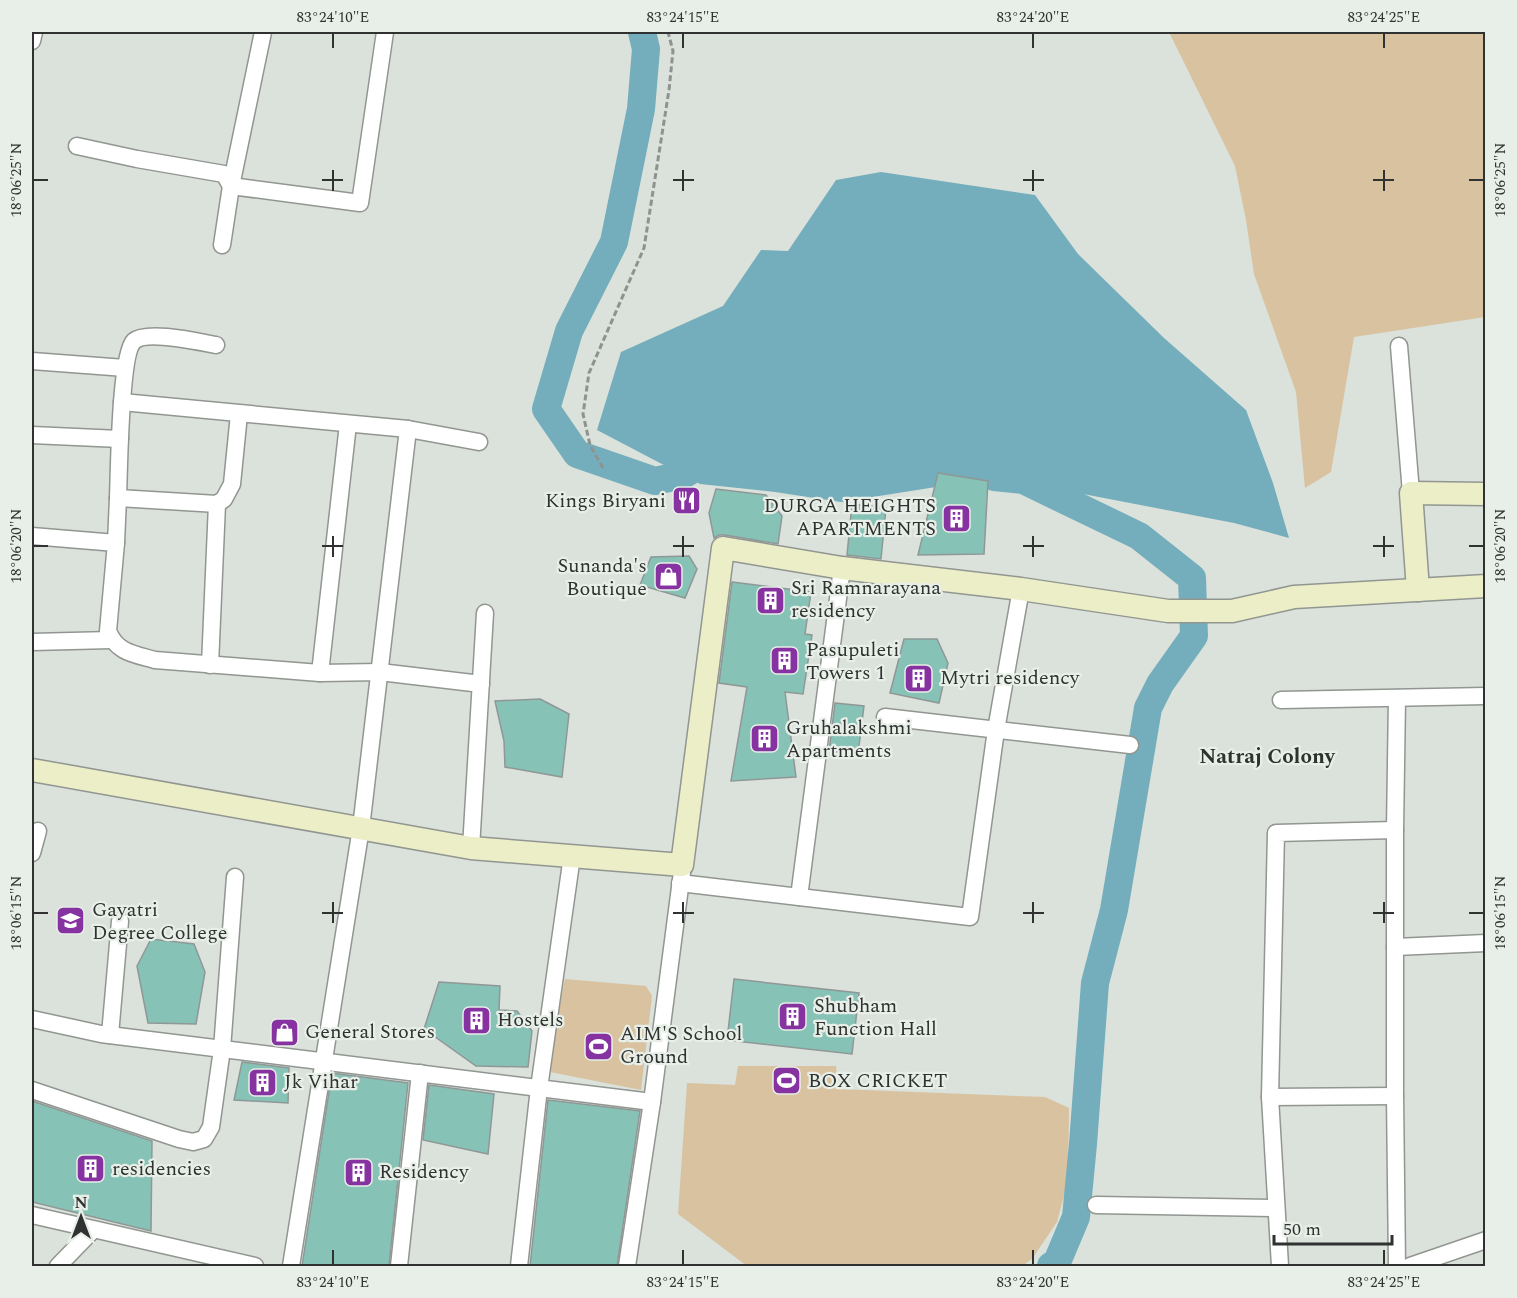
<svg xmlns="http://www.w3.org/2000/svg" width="1517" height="1298" font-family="Spectral,serif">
  <rect width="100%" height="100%" fill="#dbe1db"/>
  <g fill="#d9c29f">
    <polygon points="1169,32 1485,32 1485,317 1354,337 1331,472 1305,488 1296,392 1254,274 1246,220 1235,166"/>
    <polygon points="565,979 646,986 652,996 641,1090 550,1072 556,1021"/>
    <polygon points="738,1066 836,1066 838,1089 1045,1097 1069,1108 1068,1180 1057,1222 1032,1259 1022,1266 747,1266 678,1214 687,1083 735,1085"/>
  </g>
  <polygon fill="#74aebc" points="881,172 1035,195 1078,254 1164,338 1246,410 1273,483 1289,538 1234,523 1026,483 936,487 841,502 775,492 700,484 597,430 621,352 723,306 761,250 788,251 836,180"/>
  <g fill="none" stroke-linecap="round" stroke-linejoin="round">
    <g stroke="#74aebc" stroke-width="28">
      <polyline points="642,32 646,49 641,109 614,242 569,331 546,409 577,454 655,481 683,475 717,454"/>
      <polyline points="994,477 1023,480 1139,536 1192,578 1194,636 1160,684 1148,708 1114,910 1095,983 1083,1144 1076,1217 1057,1262 1051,1266"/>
    </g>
  </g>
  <g fill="#87c2b6" stroke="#8f9896" stroke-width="1.5">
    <polygon points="938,473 988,481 984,554 918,555"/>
    <polygon points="716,489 766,495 782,516 778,544 725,535 719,535 714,538 709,513"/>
    <polygon points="852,504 886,508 881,559 847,555"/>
    <polygon points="689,556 697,569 685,598 640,585 651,557"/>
    <polygon points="732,582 811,592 805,634 812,635 803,694 785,692 796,777 731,781 747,687 719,683"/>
    <polygon points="904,639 937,639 948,663 939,703 890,693"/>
    <polygon points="540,699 569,714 562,777 505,767 504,741 495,701"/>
    <polygon points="835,703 864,706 858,754 829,751"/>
    <polygon points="151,939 194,944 205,972 196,1024 148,1023 137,966"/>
    <polygon points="734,979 859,993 852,1054 727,1040"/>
    <polygon points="439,982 500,986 499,1010 517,1011 532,1031 528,1067 476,1066 424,1029"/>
    <polygon points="242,1062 289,1068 288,1103 234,1100"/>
    <polygon points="332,1073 408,1083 389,1266 302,1266"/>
    <polygon points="429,1085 494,1094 488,1154 423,1140"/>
    <polygon points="548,1100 640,1111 617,1266 530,1266"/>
    <polygon points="32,1101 152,1141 151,1231 32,1202"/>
  </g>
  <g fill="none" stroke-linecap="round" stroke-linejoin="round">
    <defs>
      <g id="street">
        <polyline points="32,41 34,32"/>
        <polyline points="77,146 137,159 224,174 231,186"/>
        <polyline points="231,186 360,203 385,32"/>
        <polyline points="222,245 231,186 263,32"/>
        <path d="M 216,345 C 199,342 147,330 134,341 C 120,354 119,473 118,498 L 217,504 L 224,499 L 232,484 L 239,414"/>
        <polyline points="1399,346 1411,493"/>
        <polyline points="32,361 125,368"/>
        <polyline points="122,402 408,429 479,442"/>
        <polyline points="32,435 120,439"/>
        <path d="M 118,498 L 116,543 L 108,631 C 117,653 134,654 155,660 L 320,673 L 380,672 L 481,684"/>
        <polyline points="32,536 116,543"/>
        <polyline points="32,642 111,640"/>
        <polyline points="210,665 217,504"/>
        <polyline points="320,673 348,424"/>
        <polyline points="1281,700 1486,696"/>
        <polyline points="885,717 1130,745"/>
        <polyline points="1395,830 1397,698"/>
        <polyline points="471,848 485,613"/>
        <polyline points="32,853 38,831"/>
        <polyline points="680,883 970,917 996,730 1021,589"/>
        <polyline points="799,897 842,568"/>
        <polyline points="1395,947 1486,943"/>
        <polyline points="32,1019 101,1034 652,1102"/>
        <polyline points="110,1035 120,921"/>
        <polyline points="32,1090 179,1139 193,1142 204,1139 211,1127 222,1049 235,877"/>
        <polyline points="1270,1097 1395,1096"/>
        <polyline points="1096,1205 1276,1208"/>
        <polyline points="32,1215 255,1266"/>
        <polyline points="58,1266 93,1230"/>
        <polyline points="291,1266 361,828 408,429"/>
        <polyline points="399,1266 420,1073"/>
        <polyline points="519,1266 539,1088 572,856"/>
        <polyline points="627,1266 652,1102 682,872"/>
        <polyline points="1280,1266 1270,1097 1276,833 1395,830 1395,1096 1397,1266"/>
        <polyline points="1410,1266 1486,1240"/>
      </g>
      <g id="secondary">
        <polyline points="1418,590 1411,493 1486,494"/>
        <polyline points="32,770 471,848 682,865 723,548 842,568 1021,589 1168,611 1232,611 1294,597 1486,586"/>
      </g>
    </defs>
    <use href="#street" stroke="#919691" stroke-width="19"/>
    <use href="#secondary" stroke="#919691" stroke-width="25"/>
    <polyline stroke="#8e938f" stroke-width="3" stroke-dasharray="6 3" stroke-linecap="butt" points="603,468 590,445 583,414 589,373 644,248 669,90 673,51 668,32"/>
    <use href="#street" stroke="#fff" stroke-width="16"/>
    <use href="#secondary" stroke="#eceec7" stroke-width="22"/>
  </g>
  <path fill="none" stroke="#2f3230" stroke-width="2" d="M 333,33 L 333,48M 683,33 L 683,48M 1033,33 L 1033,48M 1384,33 L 1384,48M 333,170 L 333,191M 683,170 L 683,191M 1033,170 L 1033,191M 1384,170 L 1384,191M 33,180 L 48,180M 322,180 L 343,180M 673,180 L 694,180M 1023,180 L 1044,180M 1373,180 L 1394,180M 1469,180 L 1484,180M 333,536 L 333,557M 683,536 L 683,557M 1033,536 L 1033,557M 1384,536 L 1384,557M 33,546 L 48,546M 322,546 L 343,546M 673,546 L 694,546M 1023,546 L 1044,546M 1373,546 L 1394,546M 1469,546 L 1484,546M 333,902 L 333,923M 683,902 L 683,923M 1033,902 L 1033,923M 1384,902 L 1384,923M 33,913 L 48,913M 322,913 L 343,913M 673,913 L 694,913M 1023,913 L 1044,913M 1373,913 L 1394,913M 1469,913 L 1484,913M 333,1250 L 333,1265M 683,1250 L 683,1265M 1033,1250 L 1033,1265M 1384,1250 L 1384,1265"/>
  <defs>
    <symbol id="restaurant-square" viewBox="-11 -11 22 22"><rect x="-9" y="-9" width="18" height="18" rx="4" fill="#8632a0" stroke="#e8eee8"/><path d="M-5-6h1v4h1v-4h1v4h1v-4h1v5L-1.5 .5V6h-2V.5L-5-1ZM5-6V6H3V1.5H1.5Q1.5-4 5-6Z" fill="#fff"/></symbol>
    <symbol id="building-square" viewBox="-11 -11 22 22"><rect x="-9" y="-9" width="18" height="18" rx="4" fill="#8632a0" stroke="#e8eee8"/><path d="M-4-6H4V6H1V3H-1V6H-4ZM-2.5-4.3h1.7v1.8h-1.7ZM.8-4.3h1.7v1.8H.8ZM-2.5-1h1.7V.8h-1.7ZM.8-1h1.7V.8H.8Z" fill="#fff"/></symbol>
    <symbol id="shop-square" viewBox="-11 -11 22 22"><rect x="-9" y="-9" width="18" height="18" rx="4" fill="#8632a0" stroke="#e8eee8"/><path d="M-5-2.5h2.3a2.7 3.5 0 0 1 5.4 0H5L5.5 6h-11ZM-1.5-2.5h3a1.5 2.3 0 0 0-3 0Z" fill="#fff"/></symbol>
    <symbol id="university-square" viewBox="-11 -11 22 22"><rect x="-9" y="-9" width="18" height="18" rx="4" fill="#8632a0" stroke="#e8eee8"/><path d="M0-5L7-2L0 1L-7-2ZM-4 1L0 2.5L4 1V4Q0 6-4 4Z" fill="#fff"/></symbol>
    <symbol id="stadium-square" viewBox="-11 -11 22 22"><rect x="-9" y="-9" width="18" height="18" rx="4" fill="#8632a0" stroke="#e8eee8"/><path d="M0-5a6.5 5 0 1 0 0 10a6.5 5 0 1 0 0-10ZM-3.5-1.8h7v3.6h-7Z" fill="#fff"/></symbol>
  </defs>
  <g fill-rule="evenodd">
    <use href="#restaurant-square" x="670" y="484" width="33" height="33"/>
    <use href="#building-square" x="940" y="502" width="33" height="33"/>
    <use href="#shop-square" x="652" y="560" width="33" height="33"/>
    <use href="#building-square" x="754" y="584" width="33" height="33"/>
    <use href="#building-square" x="768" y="644" width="33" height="33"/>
    <use href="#building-square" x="902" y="662" width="33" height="33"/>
    <use href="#building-square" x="748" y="722" width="33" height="33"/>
    <use href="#university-square" x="54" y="904" width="33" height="33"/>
    <use href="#building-square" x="776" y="1000" width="33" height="33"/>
    <use href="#building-square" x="460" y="1004" width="33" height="33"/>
    <use href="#shop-square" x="268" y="1016" width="33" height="33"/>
    <use href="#stadium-square" x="582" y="1030" width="33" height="33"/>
    <use href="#stadium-square" x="770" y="1064" width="33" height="33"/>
    <use href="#building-square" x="246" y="1066" width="33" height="33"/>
    <use href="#building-square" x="74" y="1152" width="33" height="33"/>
    <use href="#building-square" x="342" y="1156" width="33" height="33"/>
  </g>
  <g text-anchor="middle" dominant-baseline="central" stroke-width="4.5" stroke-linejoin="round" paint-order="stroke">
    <g font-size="20" fill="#2f3230" stroke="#e8eee8" text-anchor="start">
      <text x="666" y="501" text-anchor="end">Kings Biryani</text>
      <text x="936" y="506" text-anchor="end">DURGA HEIGHTS<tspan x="936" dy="23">APARTMENTS</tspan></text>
      <text x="647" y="566" text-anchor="end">Sunanda's<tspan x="647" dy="23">Boutique</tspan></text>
      <text x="791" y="588">Sri Ramnarayana<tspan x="791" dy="23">residency</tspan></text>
      <text x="806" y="650">Pasupuleti<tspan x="806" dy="23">Towers 1</tspan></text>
      <text x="940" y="678">Mytri residency</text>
      <text x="786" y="728">Gruhalakshmi<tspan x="786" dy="23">Apartments</tspan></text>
      <text x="92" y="910">Gayatri<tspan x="92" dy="23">Degree College</tspan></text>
      <text x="814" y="1006">Shubham<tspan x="814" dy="23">Function Hall</tspan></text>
      <text x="497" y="1020">Hostels</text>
      <text x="305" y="1032">General Stores</text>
      <text x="620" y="1034">AIM'S School<tspan x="620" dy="23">Ground</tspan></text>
      <text x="808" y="1081">BOX CRICKET</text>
      <text x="284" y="1082">Jk Vihar</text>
      <text x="112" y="1169">residencies</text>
      <text x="379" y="1172">Residency</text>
    </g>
    <g font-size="21" font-weight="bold" fill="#2e332f" stroke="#e8eee8">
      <text x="1267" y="757">Natraj Colony</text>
    </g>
  </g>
  <rect width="1517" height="1298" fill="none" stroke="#e8eee8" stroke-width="66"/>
  <g transform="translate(81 1217)" stroke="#e8eee8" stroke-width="4.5" paint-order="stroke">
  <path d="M0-4.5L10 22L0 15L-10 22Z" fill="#2f3230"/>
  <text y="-9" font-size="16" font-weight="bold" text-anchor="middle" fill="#2f3230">N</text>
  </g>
  <path d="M1274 1235v9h118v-9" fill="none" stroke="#2f3230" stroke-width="3"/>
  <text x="1283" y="1235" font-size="18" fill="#2f3230" stroke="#e8eee8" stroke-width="4.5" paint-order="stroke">50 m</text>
  <rect x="33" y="33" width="1451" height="1232" fill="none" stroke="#2f3230" stroke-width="2"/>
  <g font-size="15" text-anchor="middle" fill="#2f3230">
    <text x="333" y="22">83°24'10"E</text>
    <text x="683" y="22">83°24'15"E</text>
    <text x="1033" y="22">83°24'20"E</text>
    <text x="1384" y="22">83°24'25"E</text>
    <text transform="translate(16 180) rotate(-90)" y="5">18°06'25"N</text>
    <text transform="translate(1500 180) rotate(-90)" y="5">18°06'25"N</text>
    <text transform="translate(16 546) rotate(-90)" y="5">18°06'20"N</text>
    <text transform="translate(1500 546) rotate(-90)" y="5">18°06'20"N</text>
    <text transform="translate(16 913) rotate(-90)" y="5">18°06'15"N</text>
    <text transform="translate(1500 913) rotate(-90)" y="5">18°06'15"N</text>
    <text x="333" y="1287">83°24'10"E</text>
    <text x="683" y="1287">83°24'15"E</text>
    <text x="1033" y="1287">83°24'20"E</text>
    <text x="1384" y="1287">83°24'25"E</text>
  </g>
</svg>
